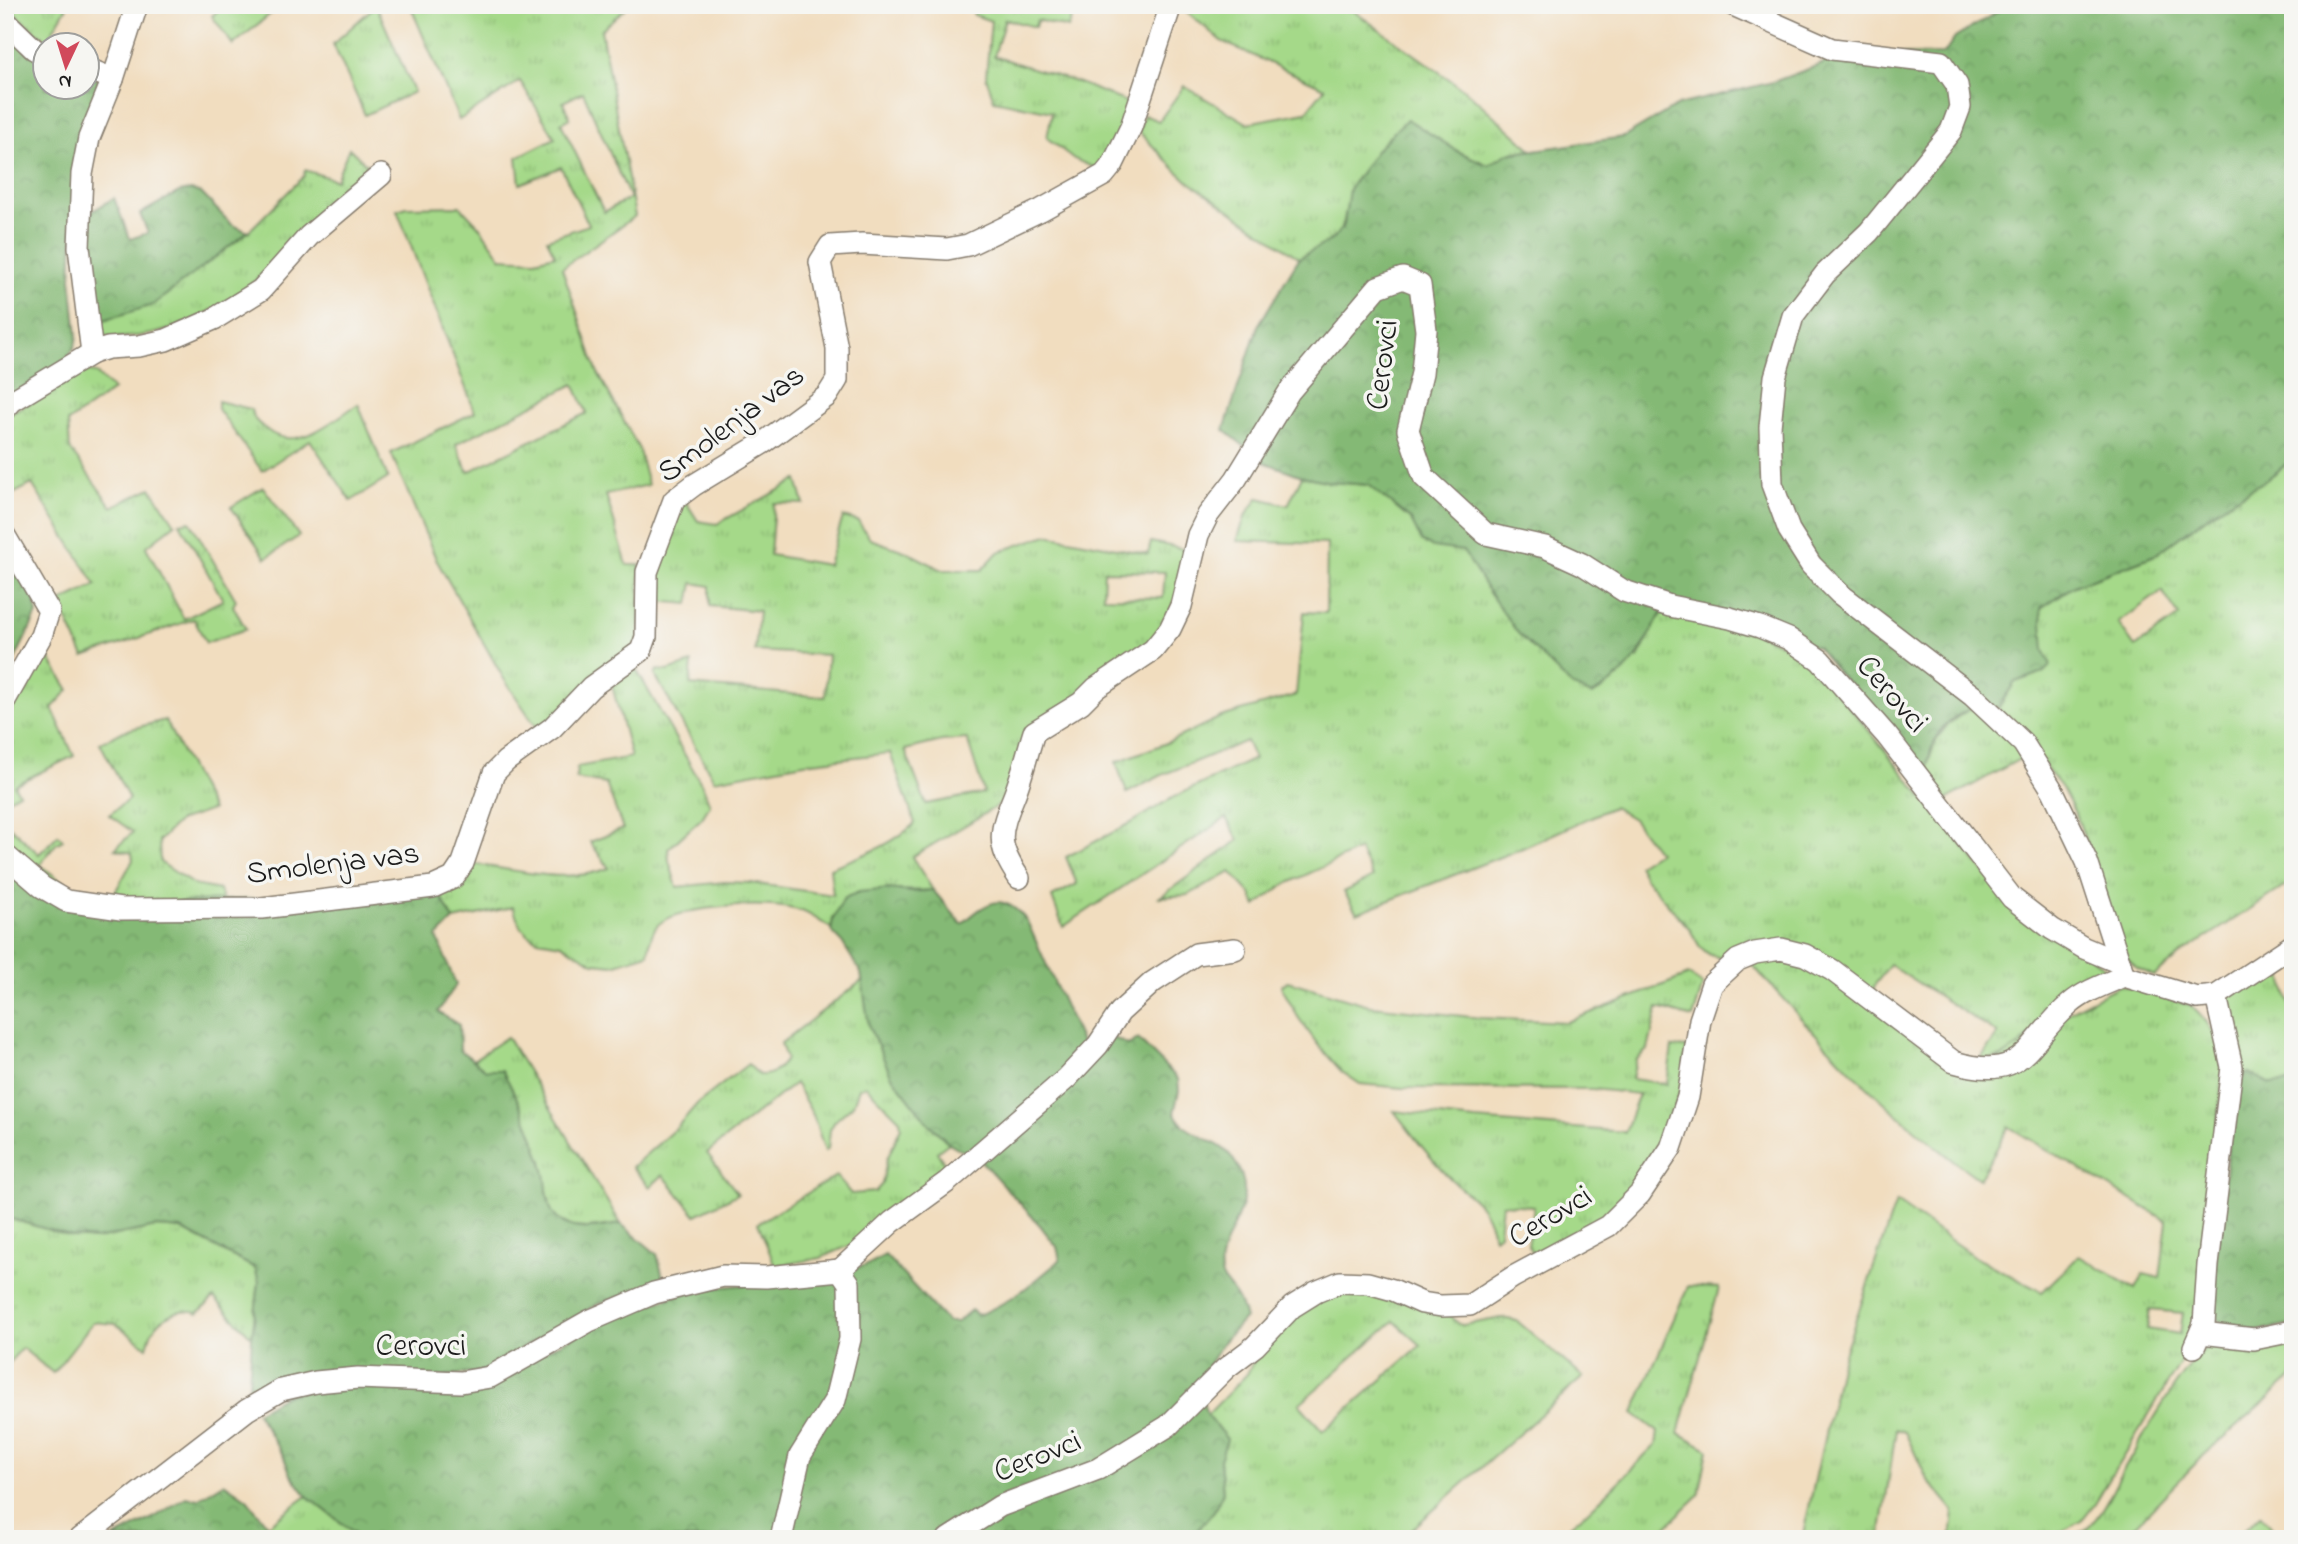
<svg xmlns="http://www.w3.org/2000/svg" width="2298" height="1544" font-family="'Indie Flower',sans-serif">
  <defs>
    <pattern id="grass-tufts" width="24" height="20" patternUnits="userSpaceOnUse" patternTransform="scale(1.75)"><rect width="24" height="20" fill="#a5d989"/><path d="M3 7l-1-3M5 7V3M7 7l1-3M15 17l-1-3M17 17v-4M19 17l1-3" fill="none" stroke="#8dba76"/></pattern>
    <pattern id="forest-crowns" width="20" height="18" patternUnits="userSpaceOnUse" patternTransform="scale(1.75)"><rect width="20" height="18" fill="#84b975"/><path d="M2 6a3 3 0 1 1 6 0M12 15a3 3 0 1 1 6 0" fill="none" stroke="#719e65"/></pattern>
  </defs>
  <rect width="100%" height="100%" fill="#f6f6f2"/>
  <filter id="ink" filterUnits="userSpaceOnUse"><feTurbulence type="fractalNoise" baseFrequency=".0143" numOctaves="2"/><feDisplacementMap in="SourceGraphic" scale="14" xChannelSelector="R" yChannelSelector="G"/><feConvolveMatrix kernelMatrix="1 2 1 2 8 2 1 2 1" color-interpolation-filters="sRGB"/></filter>
  <filter id="wash" filterUnits="userSpaceOnUse"><feTurbulence type="fractalNoise" baseFrequency=".00686" numOctaves="4" result="noise"/><feDisplacementMap in="SourceGraphic" scale="28" xChannelSelector="R" yChannelSelector="G"/><feGaussianBlur stdDeviation="1.57" result="paint"/><feColorMatrix in="noise" values="0 0 0 0 0 0 0 0 0 0 0 0 0 0 0 0 0 1.4 0 .05"/><feComposite in="paint" operator="in"/></filter>
  <g filter="url(#wash)">
    <rect width="100%" height="100%" fill="#f1ddbf"/>
    <g fill="url(#grass-tufts)" stroke="#607a52" stroke-width="2" fill-rule="evenodd">
      <polygon points="5,5 68,5 48,39 34,31"/>
      <polygon points="224,5 281,5 233,45 212,16"/>
      <polygon points="376,5 414,92 365,115 333,44"/>
      <path d="M 410,5 L 629,5 L 601,30 L 635,216 L 562,268 L 597,371 L 638,447 L 648,485 L 606,495 L 627,565 L 640,565 L 639,643 L 539,731 L 504,679 L 437,561 L 391,453 L 475,412 L 397,210 L 407,207 L 460,206 L 478,225 L 502,258 L 535,260 L 555,255 L 547,239 L 589,225 L 561,167 L 520,184 L 517,157 L 555,138 L 520,81 L 459,120 ZM 583,92 L 630,198 L 604,212 L 561,123 L 570,118 L 563,102 ZM 574,384 L 587,413 L 468,472 L 456,444 Z"/>
      <polygon points="970,5 1058,5 1073,16 1068,28 1037,20 1035,27 1005,19 994,56 1079,83 1134,105 1099,170 1074,159 1047,138 1052,112 994,100 986,77 991,21 974,15"/>
      <path d="M 1179,5 L 1345,5 L 1466,91 L 1531,149 L 1507,154 L 1488,165 L 1459,152 L 1407,119 L 1378,148 L 1345,214 C 1344,239 1318,247 1299,258 L 1185,179 L 1138,131 L 1144,115 L 1159,121 L 1184,86 L 1247,123 L 1306,112 L 1325,88 L 1221,41 Z"/>
      <path d="M 349,148 L 369,167 L 370,175 C 308,233 225,328 138,336 C 117,338 110,340 92,330 L 91,324 L 153,304 L 248,232 L 304,176 L 305,170 L 336,180 Z"/>
      <polygon points="84,371 96,373 113,390 68,422 70,449 112,507 151,488 175,524 146,547 184,619 223,600 180,523 190,521 236,600 233,606 246,629 206,643 194,619 84,657 59,603 96,585 32,484 5,498 5,415 43,397"/>
      <path d="M 218,401 L 251,409 C 252,419 259,424 267,430 C 297,454 333,420 358,404 L 388,478 L 351,501 L 310,440 L 262,471 L 218,409 Z"/>
      <path d="M 2293,459 L 2293,881 L 2184,952 L 2154,976 L 2137,968 L 2127,959 L 2077,817 L 2062,788 L 1998,708 L 2015,682 L 2044,672 L 2040,608 L 2074,586 L 2155,555 L 2219,508 L 2266,480 ZM 2162,591 L 2179,616 L 2135,647 L 2118,623 Z"/>
      <polygon points="1302,476 1330,482 1368,485 1411,520 1417,530 1464,551 1490,594 1518,633 1540,653 1638,658 1662,612 1731,621 1805,655 1866,727 2006,899 2102,965 2106,970 2007,1056 1979,1061 1998,1034 1890,965 1874,986 1873,996 1824,959 1739,950 1721,958 1710,955 1700,947 1689,928 1645,878 1638,865 1658,852 1633,819 1613,807 1518,850 1357,913 1344,892 1373,877 1359,850 1282,886 1256,906 1251,894 1231,872 1188,895 1160,897 1239,840 1226,818 1063,927 1052,897 1077,884 1066,857 1131,823 1174,797 1254,759 1246,741 1162,775 1127,793 1116,762 1164,744 1221,717 1296,695 1304,612 1326,613 1327,544 1237,541 1245,517 1258,498 1288,505"/>
      <path d="M 797,480 L 804,504 L 774,503 L 770,555 L 828,565 L 843,517 L 858,521 L 870,539 L 907,552 L 942,570 L 982,570 L 998,552 L 1047,535 L 1148,554 L 1151,542 L 1188,550 L 1182,586 L 1154,645 L 1033,728 L 1004,802 L 912,857 L 933,890 C 902,892 874,886 844,898 L 833,919 L 831,931 L 831,928 C 820,922 809,912 798,910 C 767,902 691,905 663,921 C 651,928 650,942 648,954 L 613,965 L 594,963 L 561,944 L 538,940 L 528,934 L 520,926 L 513,907 L 454,920 L 437,891 L 473,864 C 517,870 566,885 609,868 L 590,842 L 623,829 L 606,784 L 576,779 L 577,767 L 631,757 L 612,685 L 615,676 L 636,669 L 703,787 L 710,805 L 702,818 L 668,849 L 669,861 L 677,887 L 725,882 L 751,883 L 833,895 L 830,868 C 860,856 892,846 915,823 L 890,753 L 804,763 L 714,780 L 655,675 L 657,670 L 668,671 L 692,663 L 690,685 L 825,697 L 828,655 L 755,651 L 759,611 L 710,606 L 710,586 L 693,583 L 689,604 L 655,601 C 659,564 670,533 684,499 L 698,521 L 717,524 ZM 1104,571 L 1165,572 L 1163,598 L 1103,597 ZM 967,739 L 984,793 L 926,804 L 905,750 L 942,741 Z"/>
      <polygon points="263,487 299,536 266,558 231,507"/>
      <polygon points="42,647 69,690 52,708 74,756 14,785 19,793 5,801 5,707"/>
      <path d="M 1975,706 L 2027,755 L 1944,801 L 1925,777 C 1933,740 1940,725 1975,706 Z"/>
      <polygon points="165,720 212,810 179,821 159,841 160,862 194,885 219,890 222,897 218,904 110,901 133,860 132,853 115,849 133,832 109,815 129,799 100,743 124,731"/>
      <polygon points="5,822 39,854 58,835 63,840 56,844 40,865 64,883 59,891 10,852 5,843"/>
      <path d="M 1797,957 L 1977,1074 L 2077,1007 L 2120,985 L 2190,1005 L 2205,1020 L 2219,1040 L 2223,1072 L 2194,1340 L 2095,1503 L 2081,1521 L 2049,1539 L 1951,1539 L 1954,1511 L 1927,1479 L 1905,1432 L 1896,1429 L 1880,1539 L 1802,1539 L 1840,1366 L 1896,1202 L 1975,1257 L 2042,1292 L 2079,1256 L 2135,1289 L 2143,1274 L 2160,1278 L 2167,1221 L 2009,1127 L 1979,1179 C 1889,1116 1821,1042 1748,960 ZM 2150,1310 L 2183,1313 L 2180,1334 L 2147,1329 Z"/>
      <polygon points="2282,963 2285,989 2293,1012 2293,1083 2270,1084 2249,1073 2236,1077 2225,1003 2230,996"/>
      <path d="M 1689,975 L 1703,985 L 1693,1018 L 1658,1008 L 1648,1049 L 1636,1060 L 1632,1079 L 1667,1084 L 1672,1047 L 1687,1048 L 1682,1085 L 1664,1140 L 1616,1212 L 1534,1257 L 1528,1245 L 1534,1206 L 1502,1204 L 1499,1233 L 1494,1237 C 1482,1196 1473,1202 1446,1174 C 1427,1155 1411,1133 1394,1111 L 1475,1120 L 1625,1132 L 1639,1094 L 1592,1089 L 1403,1088 L 1360,1084 L 1342,1072 L 1318,1045 L 1298,1017 L 1281,986 L 1288,981 L 1372,1006 L 1481,1018 L 1567,1022 Z"/>
      <path d="M 863,980 L 891,1075 L 928,1123 L 949,1143 L 937,1152 L 948,1169 L 865,1239 L 821,1258 L 775,1266 L 758,1223 L 836,1176 L 851,1194 L 875,1192 L 882,1184 L 887,1159 L 901,1127 L 900,1120 L 866,1086 L 859,1088 L 853,1105 L 835,1121 L 830,1130 L 828,1149 L 825,1151 L 813,1115 L 795,1083 L 707,1153 L 738,1194 L 696,1215 L 663,1175 L 650,1187 L 632,1167 L 677,1127 L 697,1104 L 748,1064 L 759,1075 C 771,1076 780,1069 786,1059 L 781,1043 Z"/>
      <polygon points="507,1037 621,1224 588,1228 573,1227 557,1219 550,1209 542,1160 486,1071 473,1060"/>
      <path d="M 5,1217 L 73,1237 L 96,1239 L 156,1227 L 181,1229 L 255,1268 L 259,1282 L 252,1337 L 214,1298 L 198,1313 C 180,1306 164,1315 153,1330 C 150,1335 149,1341 147,1347 L 116,1324 L 93,1322 L 53,1373 L 22,1348 L 5,1367 Z"/>
      <polygon points="1688,1286 1719,1288 1679,1433 1708,1449 1699,1495 1653,1539 1555,1539 1595,1505 1656,1445 1658,1432 1633,1413"/>
      <path d="M 1355,1288 L 1448,1311 L 1455,1321 L 1463,1325 L 1502,1318 L 1517,1321 L 1583,1377 L 1401,1539 L 1190,1539 L 1214,1511 L 1223,1492 L 1220,1460 L 1226,1439 L 1207,1415 L 1247,1374 L 1262,1345 L 1320,1295 ZM 1394,1321 L 1421,1345 L 1323,1431 L 1299,1404 Z"/>
      <path d="M 2293,1336 L 2293,1376 L 2198,1461 L 2129,1532 L 2126,1539 L 2069,1539 C 2101,1524 2106,1501 2122,1473 C 2145,1434 2178,1372 2211,1343 Z"/>
      <polygon points="307,1496 362,1539 278,1539 268,1525"/>
      <polygon points="2261,1515 2279,1539 2233,1539"/>
    </g>
    <g fill="url(#forest-crowns)" stroke="#506a48" stroke-width="2">
      <path d="M 2008,5 L 2293,5 L 2293,459 L 2266,480 L 2219,508 L 2155,555 L 2074,586 L 2041,608 L 2044,650 L 2051,665 L 2044,672 L 2015,682 L 1998,708 L 1975,706 L 1955,717 L 1940,731 L 1931,750 L 1925,777 L 1817,647 L 1662,612 C 1642,650 1632,673 1592,695 L 1573,687 L 1518,633 L 1490,594 L 1463,551 L 1432,547 L 1422,542 L 1411,520 L 1368,485 L 1330,482 L 1302,476 L 1264,462 L 1224,430 L 1258,326 L 1299,258 L 1333,239 L 1344,225 L 1349,189 L 1378,148 L 1407,119 L 1459,152 L 1488,165 L 1507,154 L 1624,137 L 1678,105 L 1773,82 L 1822,64 L 1834,55 L 1944,54 L 1955,38 Z"/>
      <polygon points="5,26 45,56 46,88 88,88 88,75 98,80 102,92 74,214 71,278 77,336 75,346 66,360 5,400"/>
      <polygon points="191,190 201,193 231,224 248,232 153,305 91,324 86,215 114,198 130,239 148,233 140,214 179,192"/>
      <polygon points="5,552 34,599 37,614 5,680"/>
      <path d="M 5,862 L 66,907 L 437,891 L 454,920 L 437,937 L 456,985 L 438,1012 L 459,1025 L 460,1050 L 486,1070 L 502,1070 C 520,1102 536,1138 545,1174 C 548,1188 546,1210 558,1219 C 575,1234 601,1227 621,1224 L 657,1254 L 664,1281 L 598,1304 L 481,1372 L 248,1398 L 252,1337 L 259,1282 L 255,1268 L 181,1229 L 156,1227 L 96,1239 L 73,1237 L 5,1217 Z"/>
      <path d="M 890,889 L 911,892 L 933,890 L 962,924 C 986,903 1002,889 1027,921 L 1084,1049 L 1108,1035 L 1128,1045 L 1138,1039 L 1178,1079 L 1179,1091 L 1174,1113 C 1177,1117 1181,1123 1184,1126 C 1199,1138 1222,1142 1233,1159 C 1262,1200 1226,1224 1221,1260 C 1218,1281 1228,1283 1237,1298 C 1241,1304 1243,1312 1245,1318 L 1223,1342 L 1197,1383 L 1207,1415 L 1227,1439 L 1220,1460 L 1223,1492 L 1214,1511 L 1190,1539 L 362,1539 L 307,1496 L 290,1473 L 283,1455 L 256,1412 L 286,1395 L 330,1385 L 480,1384 L 610,1318 L 675,1296 L 704,1289 L 823,1276 L 867,1265 L 885,1255 L 947,1322 L 957,1322 L 971,1310 L 978,1315 C 1008,1304 1036,1281 1060,1260 L 1057,1247 L 1038,1223 L 982,1162 L 949,1143 L 928,1123 L 891,1075 L 869,1027 L 861,973 L 842,942 L 831,931 L 833,919 L 844,898 L 859,892 Z"/>
      <path d="M 2249,1073 L 2270,1084 L 2293,1083 L 2293,1325 C 2264,1330 2222,1341 2210,1306 L 2236,1077 Z"/>
      <polygon points="224,1483 247,1499 278,1539 112,1539 155,1517 186,1497 198,1499"/>
    </g>
  </g>
  <g filter="url(#ink)">
    <g fill="none" stroke-linecap="round" stroke-linejoin="round">
      <defs>
        <g id="street">
          <polyline points="137,5 113,79 89,138 82,174 79,247 92,353 108,348 139,346 166,340 214,319 261,290 309,236 381,175"/>
          <polyline points="1733,5 1832,49 1941,62 1957,85 1960,107 1951,131 1869,232 1825,274 1793,316 1775,377 1770,427 1772,484 1789,530 1811,565 1840,594 1973,696 2023,743 2053,791 2087,862 2122,970"/>
          <polyline points="5,21 34,49 46,56"/>
          <polyline points="88,69 113,79"/>
          <polyline points="5,409 12,401 92,353"/>
          <polyline points="5,536 49,611 41,636 5,700"/>
          <polyline points="5,855 42,887 66,901 121,909 262,908 433,887 453,878 463,863 494,773 506,761 552,728 591,687 641,651 646,637 647,572 674,500 694,485 763,443 827,396 837,380 837,348 820,262 830,246 862,244 947,249 968,245 1041,210 1104,175 1113,164 1131,127 1171,5"/>
          <path d="M 1019,878 C 996,844 999,833 1014,796 C 1022,776 1027,754 1034,732 L 1081,703 L 1096,688 L 1153,650 L 1170,629 L 1181,606 L 1198,535 L 1208,515 L 1236,479 L 1289,392 L 1378,287 L 1403,278 L 1420,285 L 1426,330 L 1422,373 L 1408,430 L 1424,477 L 1486,534 L 1545,547 L 1582,564 L 1624,591 L 1670,606 L 1730,618 L 1760,627 L 1789,639 L 1820,660 L 1887,736 L 2012,898 L 2052,929 L 2084,948 L 2120,963"/>
          <polyline points="2124,976 2197,998 2216,996 2293,945"/>
          <polyline points="840,1270 892,1222 947,1182 1067,1078 1098,1045 1120,1012 1153,982 1196,954 1235,949"/>
          <polyline points="2202,1333 2254,1339 2293,1331"/>
          <polyline points="2194,1347 2204,1324 2208,1265 2232,1067 2216,996"/>
          <polyline points="80,1539 247,1410 281,1390 316,1382 358,1378 461,1382 490,1377 589,1321 654,1293 723,1276 766,1277 840,1270 849,1283 850,1339 835,1400 800,1456 781,1539"/>
          <path d="M 948,1539 L 1000,1506 L 1098,1469 L 1168,1426 L 1226,1368 L 1255,1346 L 1292,1307 L 1316,1292 L 1340,1282 L 1368,1283 L 1393,1290 L 1422,1303 L 1441,1306 L 1470,1305 L 1513,1277 L 1608,1226 L 1640,1194 L 1671,1148 L 1688,1097 L 1700,1020 L 1712,984 L 1738,960 L 1755,953 L 1781,949 L 1805,955 L 1832,970 L 1954,1062 C 2027,1083 2025,1043 2070,1004 C 2085,991 2106,984 2124,976"/>
        </g>
      </defs>
      <use href="#street" stroke="#867c6e" stroke-width="24"/>
      <use href="#street" stroke="#fff" stroke-width="21"/>
    </g>
  </g>
  <g text-anchor="middle" dominant-baseline="central" stroke-width="7" stroke-linejoin="round" paint-order="stroke">
    <g font-size="32" fill="#1c1c1c" stroke="#f6f6f2">
      <text transform="translate(1384 365) rotate(-83)">Cerovci</text>
      <text transform="translate(732 425) rotate(-37)">Smolenja vas</text>
      <text transform="translate(1891 695) rotate(49)">Cerovci</text>
      <text transform="translate(333 865) rotate(-7)">Smolenja vas</text>
      <text transform="translate(1551 1218) rotate(-31)">Cerovci</text>
      <text x="421" y="1347">Cerovci</text>
      <text transform="translate(1038 1458) rotate(-22)">Cerovci</text>
    </g>
  </g>
  <rect width="2298" height="1544" fill="none" stroke="#f6f6f2" stroke-width="28"/>
  <g transform="translate(66 66) rotate(184)"><circle r="33" fill="#f6f6f2" stroke="#9f9f9c" stroke-width="2"/>
  <path d="M0-5L12 26L0 18L-12 26Z" fill="#d1495b"/>
  <text y="-10" font-size="19" font-weight="bold" text-anchor="middle" fill="#1c1c1c">N</text>
  </g>
</svg>
